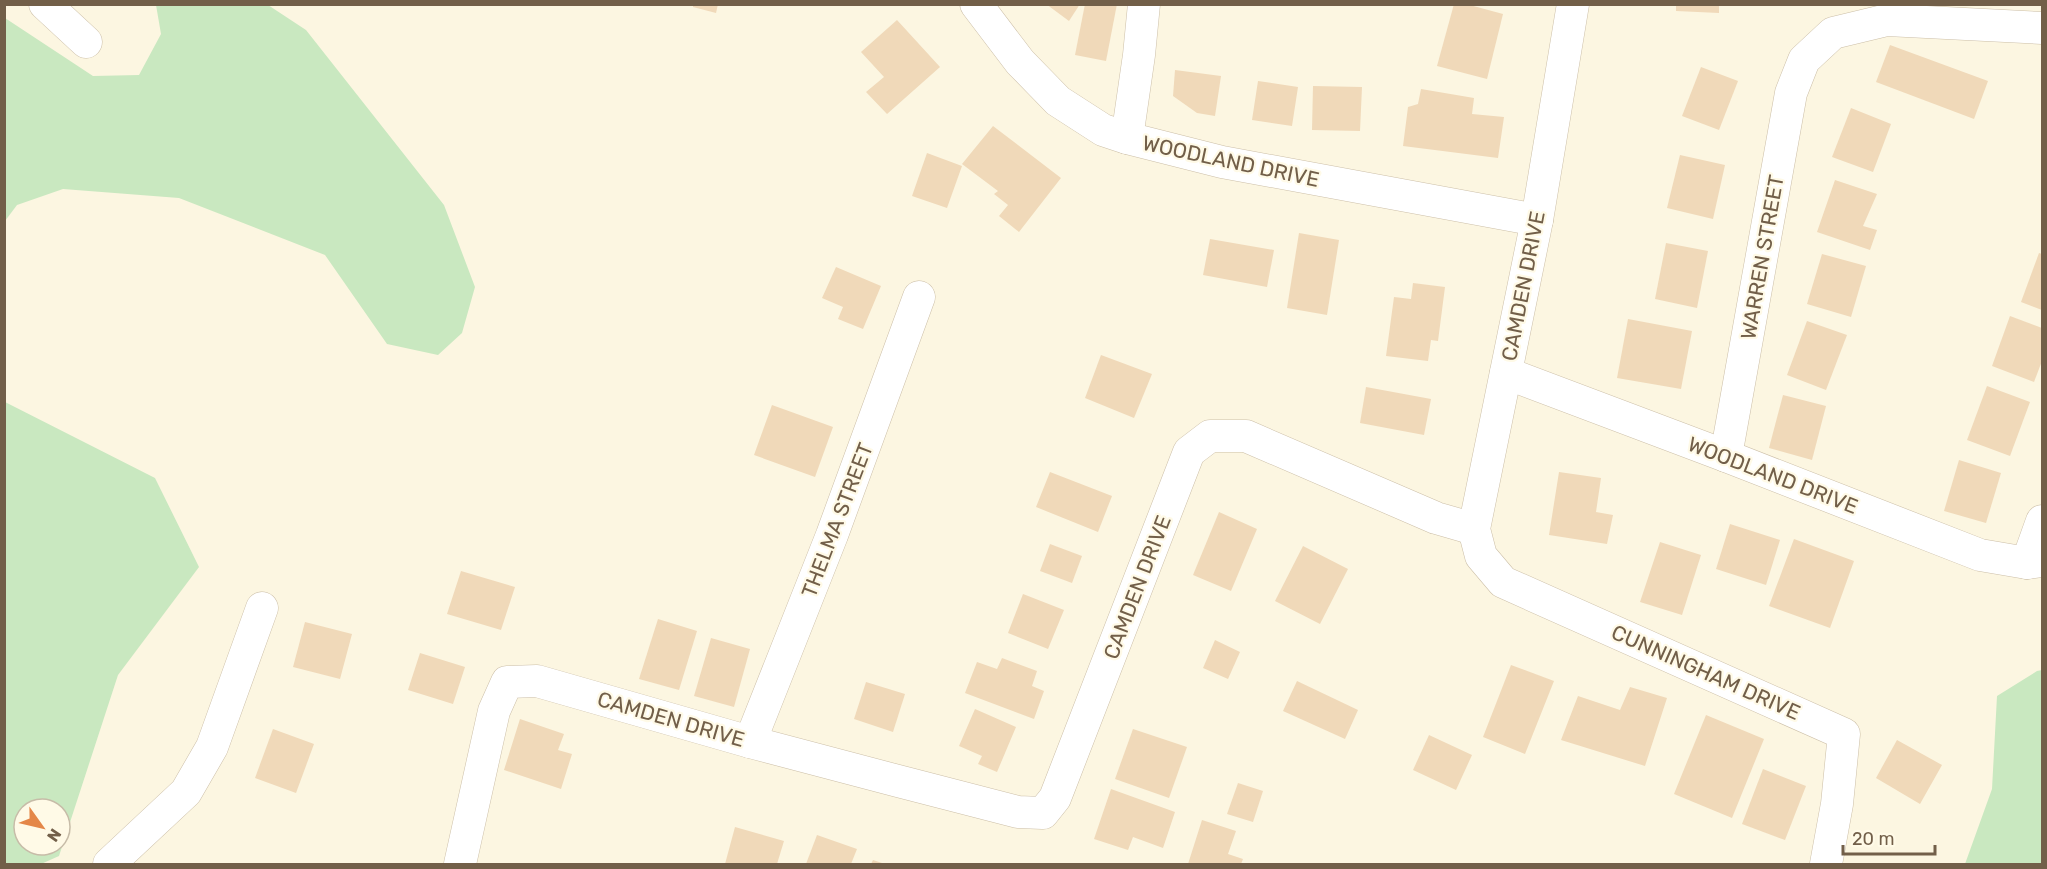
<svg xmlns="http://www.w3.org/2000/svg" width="2047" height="869" font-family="Rubik,sans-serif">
  <rect width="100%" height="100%" fill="#fcf6e1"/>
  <g fill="#c9e8c0" fill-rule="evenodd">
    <polygon points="156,5 268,5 306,30 444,205 475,287 462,333 438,355 387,344 325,255 179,198 63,189 17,205 5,221 5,18 93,76 139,75 161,34"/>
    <path d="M 5,402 L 155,478 L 199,567 L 118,675 L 59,856 L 41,864 L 5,864 ZM 24,809 L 60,809 L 60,845 L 24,845 Z"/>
    <polygon points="2042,670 2042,864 1965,864 1992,789 1997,696 2037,671"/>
  </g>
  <g fill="#f0d9b9">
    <polygon points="693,4 718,4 716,13 693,7"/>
    <polygon points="1046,4 1080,4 1069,21"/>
    <polygon points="1085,4 1117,4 1106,61 1075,55"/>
    <polygon points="1454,4 1466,4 1503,14 1487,79 1437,66"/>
    <polygon points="1676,4 1719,4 1719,13 1676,11"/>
    <polygon points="897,20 940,67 887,114 866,92 884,77 861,52"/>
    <polygon points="1890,45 1988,81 1974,119 1876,82"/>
    <polygon points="1701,67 1738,81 1719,130 1682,116"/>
    <polygon points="1175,70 1221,76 1215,116 1197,113 1173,96"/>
    <polygon points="1258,81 1298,87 1292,126 1252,120"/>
    <polygon points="1313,86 1362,87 1360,131 1312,130"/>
    <polygon points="1421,89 1474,98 1472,114 1504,117 1498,158 1403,146 1408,107 1418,104"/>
    <polygon points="1851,108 1891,124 1873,172 1832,157"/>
    <polygon points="993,126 1061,178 1019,232 999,216 1008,205 994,194 998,191 962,164"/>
    <polygon points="927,153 962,166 947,208 912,196"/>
    <polygon points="1680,155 1725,165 1713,219 1667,208"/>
    <polygon points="1835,180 1877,194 1863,226 1877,230 1870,250 1817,232"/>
    <polygon points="1299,233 1339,240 1327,315 1287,308"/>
    <polygon points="1210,239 1274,250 1267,287 1203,275"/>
    <polygon points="1666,243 1708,251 1697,308 1655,299"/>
    <polygon points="2039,253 2042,254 2042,310 2021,302"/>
    <polygon points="1822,254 1866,266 1851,317 1807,304"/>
    <polygon points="836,267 881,286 863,329 838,319 843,307 822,298"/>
    <polygon points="1413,283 1445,287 1438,341 1431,340 1428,361 1386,356 1394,297 1411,299"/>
    <polygon points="2010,316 2042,328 2042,361 2034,382 1992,366"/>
    <polygon points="1628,319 1692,331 1681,389 1617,378"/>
    <polygon points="1807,321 1847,335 1826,390 1787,375"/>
    <polygon points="1101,355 1152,374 1134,418 1085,398"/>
    <polygon points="1987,386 2030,402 2010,456 1967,440"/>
    <polygon points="1366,387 1431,399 1424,435 1360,423"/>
    <polygon points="1783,395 1826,406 1812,460 1769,448"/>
    <polygon points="772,405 833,427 815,477 754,455"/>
    <polygon points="1959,460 2001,473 1986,523 1944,511"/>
    <polygon points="1050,472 1112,496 1098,532 1036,507"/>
    <polygon points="1559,472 1601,478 1596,512 1613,515 1607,544 1549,535"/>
    <polygon points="1219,512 1257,529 1231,591 1193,575"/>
    <polygon points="1730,524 1780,540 1766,585 1716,569"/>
    <polygon points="1794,539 1854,561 1830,628 1769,606"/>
    <polygon points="1660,542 1701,555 1682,615 1640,602"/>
    <polygon points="1050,544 1082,556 1072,583 1040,571"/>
    <polygon points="1303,546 1348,569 1320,624 1275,601"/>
    <polygon points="461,571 515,587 501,630 447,614"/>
    <polygon points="1023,594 1064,610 1048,649 1008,633"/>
    <polygon points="658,619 697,631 679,690 639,679"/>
    <polygon points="305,622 352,634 340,679 293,667"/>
    <polygon points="711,638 750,649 734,707 694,696"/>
    <polygon points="1215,640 1240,652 1228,679 1203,668"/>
    <polygon points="420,653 465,667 453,704 408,690"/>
    <polygon points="1002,658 1037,671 1032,686 1044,691 1034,719 965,693 977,662 997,669"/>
    <polygon points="1511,665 1554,681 1525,754 1483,737"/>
    <polygon points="1297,681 1358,710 1345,739 1283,711"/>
    <polygon points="866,682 905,694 893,732 854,719"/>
    <polygon points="1630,687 1667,698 1645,766 1561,740 1578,696 1620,710"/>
    <polygon points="975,709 1016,727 997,772 978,764 982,756 959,746"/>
    <polygon points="1706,715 1764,739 1732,818 1674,794"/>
    <polygon points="520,719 564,734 558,750 572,754 561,789 504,770"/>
    <polygon points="273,729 314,744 296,793 255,778"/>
    <polygon points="1133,729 1187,747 1169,798 1115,779"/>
    <polygon points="1429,735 1472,755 1456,790 1413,770"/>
    <polygon points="1897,740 1942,765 1920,804 1876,778"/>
    <polygon points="1763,769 1806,786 1785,840 1742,824"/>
    <polygon points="1238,783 1263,791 1253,822 1227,814"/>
    <polygon points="1111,789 1175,812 1163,848 1133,837 1128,850 1094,839"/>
    <polygon points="1202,820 1236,831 1228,854 1243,859 1241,864 1188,864"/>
    <polygon points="735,827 784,841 777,864 725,864"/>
    <polygon points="817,835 857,849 851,864 806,864"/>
    <polygon points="873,860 885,864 871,864"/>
  </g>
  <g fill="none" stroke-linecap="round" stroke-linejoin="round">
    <defs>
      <g id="minor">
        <polyline points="45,4 86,42"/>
        <polyline points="976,4 1020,62 1058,101 1103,130 1127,138 1222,162 1537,220"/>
        <polyline points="1573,4 1537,220 1474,529 1481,556 1503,582 1844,734 1837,804 1826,864"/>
        <polyline points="1127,138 1139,55 1144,4"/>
        <polyline points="1506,373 1726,456 1980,555 2027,563 2042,561"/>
        <polyline points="1726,456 1791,93 1804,60 1833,33 1887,20 2042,28"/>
        <polyline points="2027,563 2042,521"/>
        <polyline points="750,742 832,535 919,297"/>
        <polyline points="109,864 186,792 212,747 262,608"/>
        <polyline points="460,864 494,711 507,682 537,681 750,742 898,781 1018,812 1043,813 1055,798 1189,452 1210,436 1246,436 1436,518 1474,529"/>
      </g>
    </defs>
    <use href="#minor" stroke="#ccbfa8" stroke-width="33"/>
    <use href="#minor" stroke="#fff" stroke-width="32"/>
  </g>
  <g text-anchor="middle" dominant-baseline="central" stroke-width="4.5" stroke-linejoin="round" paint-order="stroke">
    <g font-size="21" fill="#725f49" stroke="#fffae7">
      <text transform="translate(1231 161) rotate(12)">WOODLAND DRIVE</text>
      <text transform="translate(1762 257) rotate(-80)">WARREN STREET</text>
      <text transform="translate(1523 286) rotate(-79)">CAMDEN DRIVE</text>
      <text transform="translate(1773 475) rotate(21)">WOODLAND DRIVE</text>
      <text transform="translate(837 520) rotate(-69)">THELMA STREET</text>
      <text transform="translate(1137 587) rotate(-69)">CAMDEN DRIVE</text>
      <text transform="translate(1706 672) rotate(24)">CUNNINGHAM DRIVE</text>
      <text transform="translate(671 719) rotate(16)">CAMDEN DRIVE</text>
    </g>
  </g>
  <rect width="2047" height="869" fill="none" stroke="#725f49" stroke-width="12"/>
  <g transform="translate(42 827) rotate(124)"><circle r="28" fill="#fffae7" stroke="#c7bca8" stroke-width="1.5"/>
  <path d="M0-4.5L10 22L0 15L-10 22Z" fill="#e48748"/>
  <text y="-9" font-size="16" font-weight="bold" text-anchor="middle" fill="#725f49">N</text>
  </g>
  <path d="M1843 845v9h92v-9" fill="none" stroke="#725f49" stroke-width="3"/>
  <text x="1852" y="845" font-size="18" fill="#725f49" stroke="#fffae7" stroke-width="4.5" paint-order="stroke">20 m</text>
</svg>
